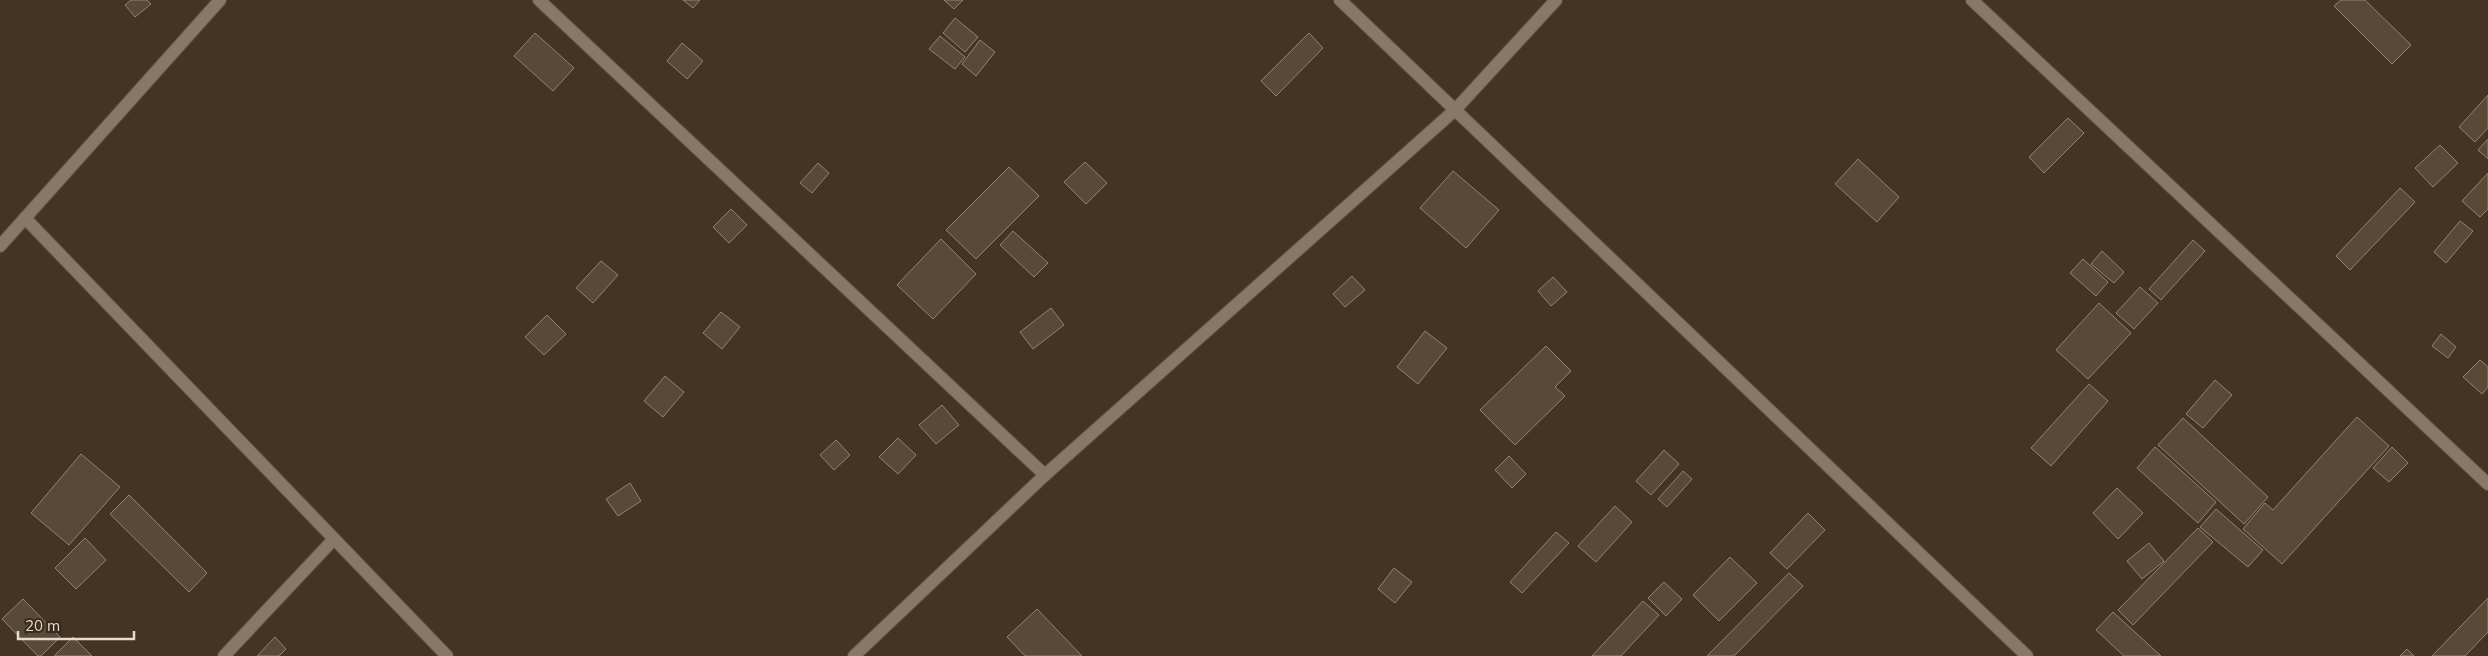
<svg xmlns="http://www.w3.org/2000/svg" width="2488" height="656" font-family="Mulish,sans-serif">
  <rect width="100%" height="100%" fill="#433423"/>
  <g fill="#594937" stroke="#958370">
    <polygon points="131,0 147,0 151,4 135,17 125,5"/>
    <polygon points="683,0 700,0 693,8"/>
    <polygon points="944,0 963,0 954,9"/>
    <polygon points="2341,0 2365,0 2411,45 2392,64 2334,6"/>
    <polygon points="955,18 978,37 965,52 943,33"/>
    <polygon points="535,33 574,68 553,91 514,56"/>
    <polygon points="1309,33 1323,48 1276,96 1261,81"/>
    <polygon points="940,36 965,57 955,69 929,49"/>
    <polygon points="980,40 995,52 976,76 962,64"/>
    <polygon points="682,43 703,61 687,79 667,61"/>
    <polygon points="2488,95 2488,128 2475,142 2459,127"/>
    <polygon points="2068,118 2084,133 2044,173 2029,157"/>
    <polygon points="2488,139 2488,159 2478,150"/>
    <polygon points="2440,145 2458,163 2433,187 2415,168"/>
    <polygon points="1858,159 1899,197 1877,222 1835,184"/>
    <polygon points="1085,162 1107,183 1086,204 1064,182"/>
    <polygon points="818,163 829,173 812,193 800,183"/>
    <polygon points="1009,167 1039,196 976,259 946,230"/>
    <polygon points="1453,171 1499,210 1466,248 1420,208"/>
    <polygon points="2488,173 2488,209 2480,217 2462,201"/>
    <polygon points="2400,188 2415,202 2350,270 2336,256"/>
    <polygon points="731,209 747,225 729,243 713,227"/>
    <polygon points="2460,221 2473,231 2446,263 2434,252"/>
    <polygon points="1013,231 1048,263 1034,277 1000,245"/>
    <polygon points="941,239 976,274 933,319 897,285"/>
    <polygon points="2193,240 2205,251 2161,300 2149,289"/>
    <polygon points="2102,251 2124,272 2114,283 2091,264"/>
    <polygon points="2083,259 2108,282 2096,296 2070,273"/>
    <polygon points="601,261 618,275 593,303 576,288"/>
    <polygon points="1352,276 1365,290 1345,307 1333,294"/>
    <polygon points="1553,277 1567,292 1551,306 1538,291"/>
    <polygon points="2140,287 2158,303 2134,329 2116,313"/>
    <polygon points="2099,303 2131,333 2088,379 2056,350"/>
    <polygon points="1051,308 1064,325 1033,349 1020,332"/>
    <polygon points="721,312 740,327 722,349 703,333"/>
    <polygon points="547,315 566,334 544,355 525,337"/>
    <polygon points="1425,331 1447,348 1418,384 1397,367"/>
    <polygon points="2441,334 2456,347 2448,358 2432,346"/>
    <polygon points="1546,346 1571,371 1555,387 1565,396 1515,445 1480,410"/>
    <polygon points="2480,360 2488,367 2488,387 2482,394 2463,377"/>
    <polygon points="665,376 684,392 663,417 644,401"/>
    <polygon points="2215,380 2232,395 2203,428 2186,414"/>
    <polygon points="2089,384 2108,401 2051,466 2031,448"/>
    <polygon points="942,405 959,425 936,444 919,425"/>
    <polygon points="2357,417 2389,446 2282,564 2243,529 2265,503 2273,510"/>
    <polygon points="2183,418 2268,497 2244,524 2158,445"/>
    <polygon points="898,438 916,455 898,474 879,457"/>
    <polygon points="836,440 850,455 834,470 820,455"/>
    <polygon points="2155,447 2216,502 2198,523 2137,468"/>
    <polygon points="2392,447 2408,463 2389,482 2373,468"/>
    <polygon points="1664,450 1679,464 1651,495 1636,481"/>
    <polygon points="81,454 120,487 69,545 31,513"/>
    <polygon points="1509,456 1526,474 1512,488 1495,470"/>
    <polygon points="1683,471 1692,479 1667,507 1658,499"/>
    <polygon points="630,483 641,501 618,516 606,499"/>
    <polygon points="2117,488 2143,513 2118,539 2093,513"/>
    <polygon points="129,495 207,573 189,592 110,514"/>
    <polygon points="1615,506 1632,522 1596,562 1578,546"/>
    <polygon points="2216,509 2263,550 2248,567 2200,527"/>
    <polygon points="1808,513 1825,530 1787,569 1770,553"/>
    <polygon points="2198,528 2213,542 2133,625 2118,610"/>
    <polygon points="1556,532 1569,543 1522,593 1510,582"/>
    <polygon points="85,538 106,560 76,589 55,568"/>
    <polygon points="2149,543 2164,561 2142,579 2127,561"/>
    <polygon points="1730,557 1757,583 1719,621 1693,595"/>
    <polygon points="1394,568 1412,582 1395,603 1378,589"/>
    <polygon points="1789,573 1803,586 1734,656 1707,656"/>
    <polygon points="1664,582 1682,599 1666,616 1648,598"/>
    <polygon points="2488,598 2488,632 2465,656 2432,656"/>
    <polygon points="23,599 60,637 41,656 38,656 2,619"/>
    <polygon points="1643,601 1659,615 1621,656 1592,656"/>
    <polygon points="1037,609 1082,656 1025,656 1007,637"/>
    <polygon points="2113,612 2161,656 2124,656 2096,630"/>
    <polygon points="73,637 92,656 54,656"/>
    <polygon points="275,637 286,649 279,656 257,656"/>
    <polygon points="2407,649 2414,656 2400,656"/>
  </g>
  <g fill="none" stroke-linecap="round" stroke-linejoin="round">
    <defs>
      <g id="minor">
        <polyline points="539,0 1045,475"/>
        <polyline points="1340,0 2027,656"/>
        <polyline points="1972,0 2488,484"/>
        <polyline points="25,218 447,656"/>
        <polyline points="0,246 220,0"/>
        <polyline points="224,656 334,539"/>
        <polyline points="854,656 1045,475 1455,110 1556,0"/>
      </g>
    </defs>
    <use href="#minor" stroke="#5e5142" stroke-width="14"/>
    <use href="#minor" stroke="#897865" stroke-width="12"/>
  </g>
  <path d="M18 631v8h116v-8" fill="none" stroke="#e5dbd0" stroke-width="2.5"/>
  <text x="25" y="631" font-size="15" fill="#e5dbd0" stroke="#392a19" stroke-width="4" paint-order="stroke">20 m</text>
</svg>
